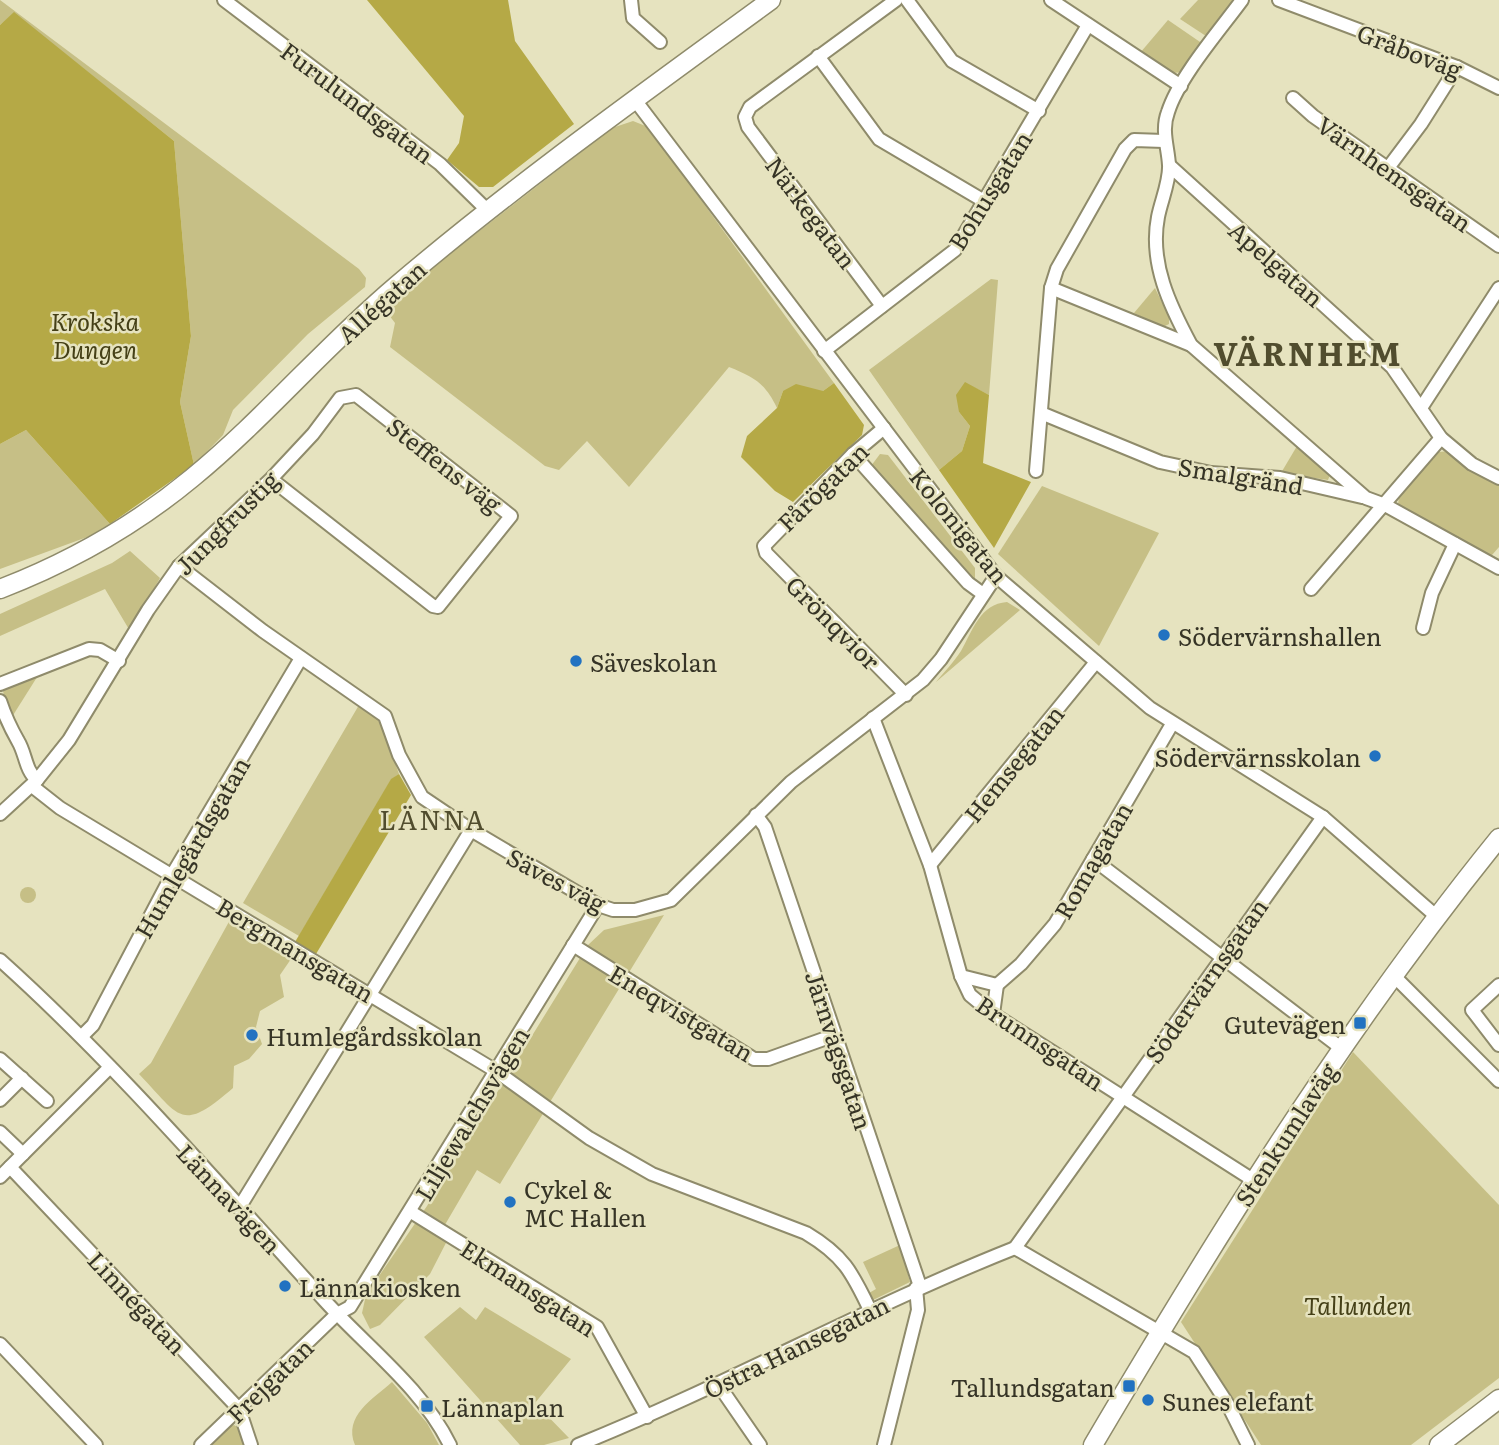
<svg xmlns="http://www.w3.org/2000/svg" width="1499" height="1445" font-family="Literata,serif">
  <rect width="100%" height="100%" fill="#e6e3bf"/>
  <g fill="#c6bf86">
    <polygon points="0,0 359,269 366,278 365,287 308,334 233,410 223,435 194,465 180,402 191,336 174,141 14,13 0,25"/>
    <polygon points="1198,0 1234,0 1209,38 1180,19"/>
    <polygon points="1168,20 1203,44 1186,72 1172,73 1140,53"/>
    <path d="M 633,121 L 648,127 L 834,383 L 823,391 L 783,391 L 777,408 C 765,383 754,377 729,367 L 629,487 L 587,441 L 559,470 L 545,466 L 390,347 L 395,323 L 386,311 L 393,298 L 612,128 Z"/>
    <polygon points="991,279 998,280 989,395 965,383 959,412 970,426 962,451 939,470 869,370"/>
    <polygon points="1155,288 1169,317 1169,324 1163,327 1134,313"/>
    <polygon points="26,430 110,524 90,536 0,569 0,444"/>
    <polygon points="1297,446 1330,475 1328,480 1281,473"/>
    <polygon points="1449,451 1468,469 1499,485 1499,547 1492,555 1484,554 1398,505 1399,496 1439,452"/>
    <polygon points="880,454 888,455 975,568 975,579 970,580 871,466"/>
    <polygon points="1042,486 1159,533 1099,646 998,554"/>
    <polygon points="130,551 160,578 130,631 105,589 0,636 0,614 112,563"/>
    <path d="M 1007,602 L 1020,610 L 936,682 C 944,672 954,662 961,651 C 973,630 980,604 1007,602 Z"/>
    <polygon points="39,674 10,720 3,691 8,684"/>
    <polygon points="359,705 380,721 399,774 391,780 299,936 243,903"/>
    <circle cx="28" cy="895" r="8"/>
    <polygon points="664,915 500,1184 477,1170 439,1235 448,1239 430,1274 380,1325 370,1329 362,1313 366,1295 427,1206 588,945 604,930"/>
    <path d="M 231,918 L 303,961 L 301,965 L 291,959 L 280,975 L 284,997 L 260,1011 L 256,1027 L 262,1044 L 249,1059 L 234,1066 L 233,1088 C 181,1133 181,1118 139,1074 L 151,1063 Z"/>
    <polygon points="1353,1052 1499,1205 1499,1378 1411,1445 1261,1445 1181,1322"/>
    <polygon points="900,1245 910,1282 871,1301 869,1293 876,1289 863,1262"/>
    <polygon points="460,1307 476,1320 485,1307 571,1359 535,1403 569,1438 544,1445 520,1445 424,1337"/>
    <path d="M 392,1382 L 427,1423 L 439,1445 L 355,1445 C 343,1416 373,1399 392,1382 Z"/>
    <polygon points="234,1425 239,1428 245,1445 206,1445 225,1428"/>
  </g>
  <g fill="#b5a946">
    <polygon points="367,0 508,0 515,41 574,124 493,187 479,187 447,160 459,143 464,116"/>
    <polygon points="14,12 174,141 191,336 180,402 194,465 110,524 26,430 0,444 0,25"/>
    <polygon points="965,382 989,395 983,463 1031,482 994,548 939,470 962,451 970,426 959,412 956,395"/>
    <polygon points="834,383 864,425 862,435 793,502 775,491 741,457 747,436 777,408 783,391 796,384 823,391"/>
    <polygon points="399,774 411,795 316,954 295,942 391,779"/>
  </g>
  <g fill="none" stroke-linecap="round" stroke-linejoin="round">
    <defs>
      <g id="street">
        <polyline points="224,0 440,164 487,210"/>
        <polyline points="631,0 633,18 660,42"/>
        <polyline points="907,0 952,61 1039,111"/>
        <polyline points="1051,0 1181,86"/>
        <path d="M 1242,0 C 1220,30 1179,77 1168,112 C 1161,130 1168,147 1169,165 C 1170,181 1161,201 1158,217 C 1149,263 1170,306 1191,345 L 1366,498 L 1385,505 L 1499,568"/>
        <polyline points="1279,0 1457,67 1499,88"/>
        <polyline points="818,56 879,139 984,201"/>
        <polyline points="1293,98 1313,116 1499,246"/>
        <polyline points="635,100 996,576 1150,708 1323,817 1436,916"/>
        <polyline points="1170,166 1392,367 1441,438 1472,464 1499,478"/>
        <polyline points="1388,168 1421,124 1457,67"/>
        <polyline points="1051,288 1191,345"/>
        <polyline points="882,306 748,127 745,117 750,107 896,0"/>
        <polyline points="824,351 955,250 1088,25"/>
        <polyline points="1421,408 1499,288"/>
        <polyline points="1041,413 1160,462 1211,473 1280,478 1362,497"/>
        <polyline points="884,428 853,454 764,546 766,553 906,695"/>
        <polyline points="853,454 968,583 983,594"/>
        <polyline points="1036,471 1051,288 1057,269 1125,149 1134,140 1164,141"/>
        <polyline points="179,566 263,631 385,716 399,755 422,797 471,830 598,905 613,910 635,910 671,900 791,782 923,680 941,659 996,576"/>
        <polyline points="1311,589 1441,438"/>
        <polyline points="1423,628 1432,593 1455,544"/>
        <polyline points="0,684 89,649 100,650 119,661"/>
        <path d="M 0,701 C 5,716 10,727 18,741 C 26,754 25,770 37,780"/>
        <polyline points="873,718 930,865 961,976 970,995 993,1014 1253,1180"/>
        <path d="M 32,786 L 60,808 L 496,1071 L 589,1138 L 652,1174 L 806,1233 C 843,1255 852,1272 870,1310"/>
        <polyline points="0,814 37,780 69,740 148,610 179,566 271,479 313,434 340,398 356,395 511,516 438,607 433,606 271,479"/>
        <polyline points="756,815 765,827 920,1286"/>
        <polyline points="1093,859 1341,1048"/>
        <polyline points="930,865 1096,662"/>
        <polyline points="573,945 754,1059 768,1059 835,1035"/>
        <path d="M 0,960 C 117,1065 220,1186 326,1302 C 368,1348 422,1388 450,1445"/>
        <polyline points="961,976 997,985 993,1014"/>
        <polyline points="1394,976 1499,1081"/>
        <polyline points="997,985 1021,964 1055,924 1172,724"/>
        <polyline points="1499,985 1472,1010 1499,1045"/>
        <polyline points="82,1036 93,1025 172,875 301,658"/>
        <polyline points="0,1059 47,1101"/>
        <polyline points="0,1100 22,1078"/>
        <polyline points="0,1132 23,1154"/>
        <polyline points="10,1167 239,1409 251,1445"/>
        <polyline points="0,1177 110,1067"/>
        <polyline points="239,1208 471,830"/>
        <polyline points="411,1212 597,1327 647,1417"/>
        <polyline points="1015,1248 1323,817"/>
        <polyline points="1015,1248 1194,1352 1227,1403 1248,1445"/>
        <polyline points="0,1344 96,1445"/>
        <polyline points="718,1384 760,1445"/>
        <polyline points="201,1445 337,1314 350,1307 598,905"/>
        <path d="M 578,1445 C 727,1385 866,1307 1015,1248"/>
        <polyline points="884,1445 918,1310 916,1288"/>
      </g>
      <g id="secondary">
        <path d="M 0,589 C 70,562 134,526 192,478 C 264,419 325,346 396,286 C 516,184 644,93 771,0"/>
        <path d="M 1093,1445 C 1217,1235 1345,1028 1499,838"/>
        <polyline points="1439,1445 1499,1399"/>
      </g>
    </defs>
    <use href="#street" stroke="#8f8b6b" stroke-width="16"/>
    <use href="#secondary" stroke="#8f8b6b" stroke-width="21"/>
    <use href="#street" stroke="#fff" stroke-width="12"/>
    <use href="#secondary" stroke="#fff" stroke-width="18"/>
  </g>
  <g fill="#2272c1" stroke="#e6e3bf" stroke-width="2.5">
    <circle cx="1164" cy="635" r="7"/>
    <circle cx="576" cy="661" r="7"/>
    <circle cx="1375" cy="756" r="7"/>
    <rect x="1353" y="1016" width="14" height="14" rx="3.5"/>
    <circle cx="252" cy="1035" r="7"/>
    <circle cx="510" cy="1202" r="7"/>
    <circle cx="285" cy="1286" r="7"/>
    <rect x="1122" y="1379" width="14" height="14" rx="3.5"/>
    <circle cx="1148" cy="1400" r="7"/>
    <rect x="420" y="1399" width="14" height="14" rx="3.5"/>
  </g>
  <g text-anchor="middle" dominant-baseline="central" stroke-width="5" stroke-linejoin="round" paint-order="stroke">
    <g font-size="24" fill="#363426" stroke="#e6e3bf">
      <text transform="translate(1410 50) rotate(21)">Gråboväg</text>
      <text transform="translate(358 102) rotate(37)">Furulundsgatan</text>
      <text transform="translate(1395 173) rotate(35)">Värnhemsgatan</text>
      <text transform="translate(989 190) rotate(-58)">Bohusgatan</text>
      <text transform="translate(812 212) rotate(53)">Närkegatan</text>
      <text transform="translate(1277 263) rotate(41)">Apelgatan</text>
      <text transform="translate(381 301) rotate(-42)">Allégatan</text>
      <text transform="translate(445 464) rotate(38)">Steffens väg</text>
      <text transform="translate(1241 475) rotate(9)">Smalgränd</text>
      <text transform="translate(822 486) rotate(-44)">Fårögatan</text>
      <text transform="translate(226 522) rotate(-45)">Jungfrustig</text>
      <text transform="translate(960 525) rotate(51)">Kolonigatan</text>
      <text transform="translate(834 622) rotate(45)">Grönqvior</text>
      <text transform="translate(1013 763) rotate(-51)">Hemsegatan</text>
      <text transform="translate(191 847) rotate(-60)">Humlegårdsgatan</text>
      <text transform="translate(1092 860) rotate(-60)">Romagatan</text>
      <text transform="translate(557 879) rotate(28)">Säves väg</text>
      <text transform="translate(296 949) rotate(31)">Bergmansgatan</text>
      <text transform="translate(1205 980) rotate(-55)">Södervärnsgatan</text>
      <text transform="translate(682 1012) rotate(31)">Eneqvistgatan</text>
      <text transform="translate(1041 1042) rotate(34)">Brunnsgatan</text>
      <text transform="translate(840 1050) rotate(72)">Järnvägsgatan</text>
      <text transform="translate(471 1113) rotate(-59)">Liljewalchsvägen</text>
      <text transform="translate(1285 1134) rotate(-57)">Stenkumlaväg</text>
      <text transform="translate(230 1198) rotate(47)">Lännavägen</text>
      <text transform="translate(529 1287) rotate(33)">Ekmansgatan</text>
      <text transform="translate(138 1302) rotate(47)">Linnégatan</text>
      <text transform="translate(796 1346) rotate(-26)">Östra Hansegatan</text>
      <text transform="translate(269 1380) rotate(-44)">Frejgatan</text>
    </g>
    <g font-size="24" font-style="italic" fill="#454017" stroke="#e6e3bf">
      <text x="95" y="320">Krokska<tspan x="95" dy="28">Dungen</tspan></text>
      <text x="1358" y="1304">Tallunden</text>
    </g>
    <g font-size="24" fill="#363426" stroke="#e6e3bf" text-anchor="start">
      <text x="1178" y="635">Södervärnshallen</text>
      <text x="590" y="661">Säveskolan</text>
      <text x="1361" y="756" text-anchor="end">Södervärnsskolan</text>
      <text x="1346" y="1023" text-anchor="end">Gutevägen</text>
      <text x="266" y="1035">Humlegårdsskolan</text>
      <text x="524" y="1188">Cykel &amp;<tspan x="524" dy="28">MC Hallen</tspan></text>
      <text x="299" y="1286">Lännakiosken</text>
      <text x="1115" y="1386" text-anchor="end">Tallundsgatan</text>
      <text x="1162" y="1400">Sunes elefant</text>
      <text x="441" y="1406">Lännaplan</text>
    </g>
    <g font-size="26" letter-spacing="2" fill="#514d2e" stroke="#e6e3bf">
      <text x="433" y="818">LÄNNA</text>
    </g>
    <g font-size="32" font-weight="bold" letter-spacing="2" fill="#514d2e" stroke="#e6e3bf">
      <text x="1308" y="352">VÄRNHEM</text>
    </g>
  </g>
</svg>
